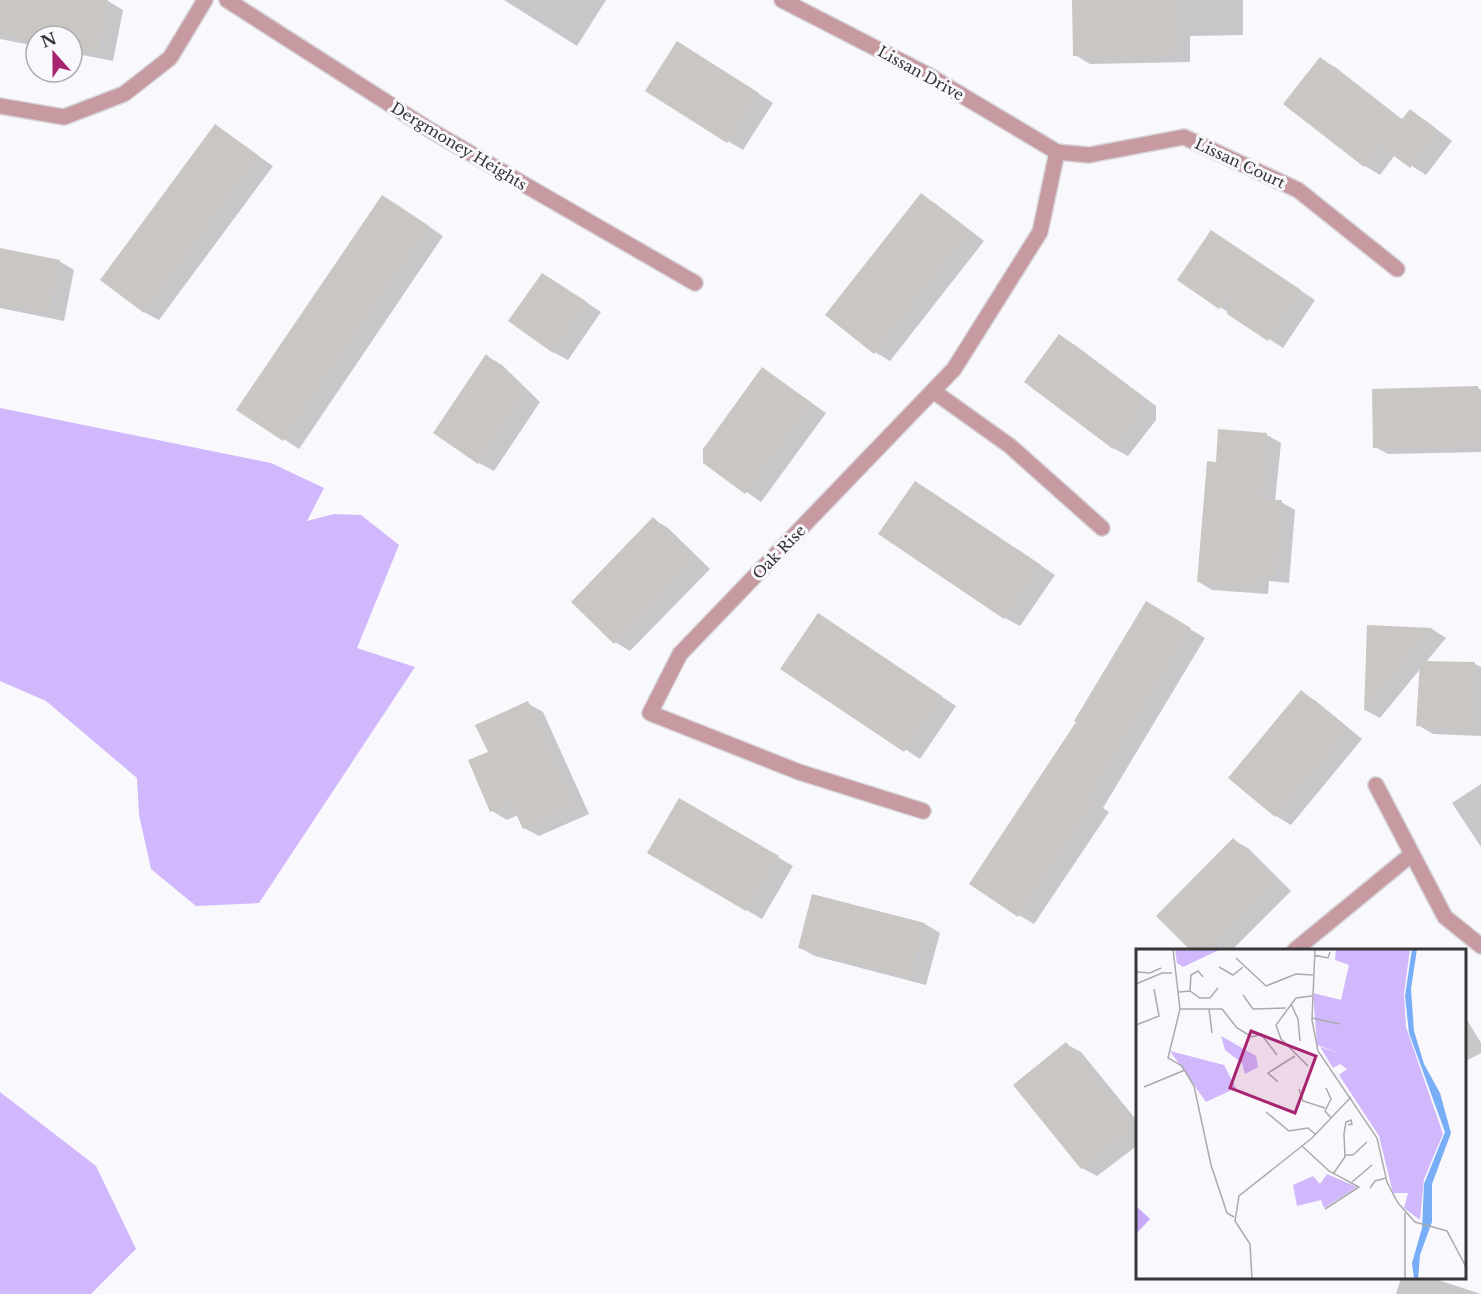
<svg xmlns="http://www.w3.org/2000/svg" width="1481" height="1294" font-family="'Libre Baskerville',serif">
  <rect width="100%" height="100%" fill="#f9f8fc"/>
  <g fill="#d1b8fc">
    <polygon points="0,408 271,463 324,488 307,521 334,514 361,515 399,545 357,648 415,667 259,903 196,906 151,869 139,815 137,778 46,701 0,681"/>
    <polygon points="0,1092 96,1166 136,1249 91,1294 0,1294"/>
  </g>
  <g fill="#0003">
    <polygon points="0,0 108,1 123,10 113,61 72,53 72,36 36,36 36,46 0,39"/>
    <polygon points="504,0 606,0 577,46"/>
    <polygon points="1074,0 1243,0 1243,35 1190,36 1190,62 1090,64 1075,55"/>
    <polygon points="693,52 773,103 743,150 728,141"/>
    <polygon points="1320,59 1335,67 1403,120 1410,111 1425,120 1452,141 1426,175 1395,155 1380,175 1365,166 1285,103"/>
    <polygon points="215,126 273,166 159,320 144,312"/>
    <polygon points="921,195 936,204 984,241 890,361 875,352"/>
    <polygon points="397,205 443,236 299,449 238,409"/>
    <polygon points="1226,241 1315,300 1283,348 1220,307"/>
    <polygon points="0,250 59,261 74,270 64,321 0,308"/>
    <polygon points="557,283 601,312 568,360 553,352"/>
    <polygon points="1060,336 1075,345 1156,406 1156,420 1128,456 1113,448"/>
    <polygon points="487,356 502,365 540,402 494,471 479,463"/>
    <polygon points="763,369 826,413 761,502 704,462"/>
    <polygon points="1478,388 1481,390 1481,452 1388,454 1375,447 1373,390"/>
    <polygon points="1267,435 1281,443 1275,501 1281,502 1295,510 1289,583 1269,581 1268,594 1212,590 1199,582 1217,464"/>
    <polygon points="930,491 1055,575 1020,626 1005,618"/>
    <polygon points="653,519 668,528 710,569 630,651 615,642"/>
    <polygon points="1146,603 1205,638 1103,808 1109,812 1034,924 1019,915 1078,722"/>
    <polygon points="833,624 956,706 920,759 782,668"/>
    <polygon points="1368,627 1432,629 1446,638 1426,662 1475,664 1481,667 1481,736 1433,734 1418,725 1421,668 1380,718 1365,710"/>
    <polygon points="1301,692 1316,701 1362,739 1291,825 1276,816 1230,777"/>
    <polygon points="527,703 543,712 589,814 539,836 524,828 518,815 507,820 492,811 490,752"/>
    <polygon points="1481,784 1481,847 1452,803"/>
    <polygon points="680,800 793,866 762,919 649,853"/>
    <polygon points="1233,840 1248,848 1291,891 1232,950 1193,950"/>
    <polygon points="813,895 925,924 940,933 926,985 815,956 800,948"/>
    <polygon points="1464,1015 1481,1043 1481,1053 1464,1062"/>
    <polygon points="1066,1044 1081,1052 1138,1122 1138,1145 1097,1176 1082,1168"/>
    <polygon points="1401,1278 1432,1278 1481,1294 1396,1294"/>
  </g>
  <g fill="#cac6c3">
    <polygon points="0,0 108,0 98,53 72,48 72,36 36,36 36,41 0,34"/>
    <polygon points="1072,0 1174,0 1175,54 1073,56"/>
    <polygon points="677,41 759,93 727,143 645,91"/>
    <polygon points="1320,57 1401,120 1364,167 1283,104"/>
    <polygon points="1410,109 1438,131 1410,168 1381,146"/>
    <polygon points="215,124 259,156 144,313 100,280"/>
    <polygon points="921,193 970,231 874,354 825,315"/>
    <polygon points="382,195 429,226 283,441 236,410"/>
    <polygon points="1211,230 1301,290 1268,341 1227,314 1229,296 1219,309 1177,280"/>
    <polygon points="0,248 60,260 49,313 0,304"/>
    <polygon points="542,273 587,302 553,353 508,321"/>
    <polygon points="1059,334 1141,396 1141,411 1113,449 1024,382"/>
    <polygon points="486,354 525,392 478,464 433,433"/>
    <polygon points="762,367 812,403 745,494 703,463 703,449"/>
    <polygon points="1478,386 1480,445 1373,448 1372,389"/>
    <polygon points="1218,429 1267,433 1261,499 1282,500 1276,576 1256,574 1254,587 1197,582 1207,461 1216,462"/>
    <polygon points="915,481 1041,565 1004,619 878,534"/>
    <polygon points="653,517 696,560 614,644 571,602"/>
    <polygon points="1146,601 1191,628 1089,798 1095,802 1018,917 969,884 1076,722 1074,721"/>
    <polygon points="818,613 942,696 904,752 780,669"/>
    <polygon points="1367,625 1432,628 1364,711"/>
    <polygon points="1420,661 1475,662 1473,729 1416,726"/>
    <polygon points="1301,690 1348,730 1275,817 1228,778"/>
    <polygon points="528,701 575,805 523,829 511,803 490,812 468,760 488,752 475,725"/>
    <polygon points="679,798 779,856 746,911 647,853"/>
    <polygon points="1233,838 1277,881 1209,951 1191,951 1156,916"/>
    <polygon points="812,894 925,923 911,978 798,948"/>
    <polygon points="1066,1042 1134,1127 1081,1169 1013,1085"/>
  </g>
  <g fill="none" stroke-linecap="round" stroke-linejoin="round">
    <defs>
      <g id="street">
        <polyline points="227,0 430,130 695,283"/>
        <polyline points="782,0 928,75 1057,152 1089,155 1184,137 1298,190 1397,269"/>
        <polyline points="0,106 64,117 124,94 170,58 205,0"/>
        <polyline points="933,391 1010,446 1102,528"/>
        <polyline points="1376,785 1445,917 1481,946"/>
        <polyline points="923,811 799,772 650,713 680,654 954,369 1040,232 1057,152"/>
        <polyline points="1295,950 1412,854"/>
      </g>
    </defs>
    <use href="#street" stroke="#d6d5d9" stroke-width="18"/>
    <use href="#street" stroke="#c79aa1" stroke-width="15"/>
  </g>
  <g text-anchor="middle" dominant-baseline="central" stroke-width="6" stroke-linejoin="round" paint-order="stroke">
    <g font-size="15" fill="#363537" stroke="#f9f8fc">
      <text transform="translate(921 73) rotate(29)">Lissan Drive</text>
      <text transform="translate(459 146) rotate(31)">Dergmoney Heights</text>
      <text transform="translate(1240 163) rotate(25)">Lissan Court</text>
      <text transform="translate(779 552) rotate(-46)">Oak Rise</text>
    </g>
  </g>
  <g transform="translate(1136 949)">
    <rect width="330" height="330" fill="#f9f8fc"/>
    <path d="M 39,0 L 85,0 L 47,18 L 41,14 ZM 200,0 L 274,0 L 268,45 L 270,78 L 307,185 L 288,230 L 284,271 L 268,259 L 272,244 L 257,244 L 243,187 L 203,126 L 211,120 L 204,115 L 197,119 L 184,98 L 203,104 L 181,96 L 177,44 L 205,51 L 213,16 L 199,11 ZM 85,87 L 120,107 L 122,118 L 109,125 L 106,114 L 89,101 ZM 34,102 L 88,116 L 100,139 L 70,153 ZM 191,225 L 221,238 L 188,259 L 185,251 L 161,257 L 157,236 L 177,227 L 184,235 Z" fill="#d1b8fc"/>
    <path d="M 0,257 L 14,270 L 0,285 Z" fill="#c8a8fb"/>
    <path d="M 276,0 L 281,0 L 275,40 L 278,82 L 288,115 L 304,144 L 315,184 L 296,235 L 296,273 L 284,306 L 282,330 L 278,330 L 276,314 L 286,279 L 288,235 L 309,183 L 273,84 L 269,47 Z" fill="#77aef7"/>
    <path fill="none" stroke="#abaaad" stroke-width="1.5" d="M 37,0 L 44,60 L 32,109 L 46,117 L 58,137 L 75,216 L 91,264 L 98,268M 179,0 L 176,71 L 182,102 L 241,189 L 251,233 L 262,254 L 279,273 L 311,282 L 330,318M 178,6 L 192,9 L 194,3M 100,9 L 130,37 L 160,25 L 177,26M 83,18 L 97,26 L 107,18M 1,23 L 14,24 L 25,19M 0,35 L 26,24 L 36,24M 54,42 L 55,26 L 62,22 L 67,28M 43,43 L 54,42 L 64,49 L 74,49 L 82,39M 107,46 L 117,60 L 150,59M 155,55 L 162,70 L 164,92M 44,60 L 86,60 L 101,79 L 116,88 L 125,85 L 141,106M 73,60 L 76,84M 176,69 L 204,75M 0,76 L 23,67 L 18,40M 172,117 L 145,90 L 140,76 L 160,49 L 176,47M 142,133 L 132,124 L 159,107M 8,138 L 49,121M 190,139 L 195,150 L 189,162 L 195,169M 163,140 L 167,152 L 189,159M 130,163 L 153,182 L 172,179 L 179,185M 166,197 L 193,222 L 223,238 L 189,260M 209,206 L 217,206 L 231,193M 197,225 L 209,208 L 208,185 L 210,173 L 215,171 L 216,175 L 212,176M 216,233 L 236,216M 234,239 L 239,232 L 250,229M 116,330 L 114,295 L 99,272 L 103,247 L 176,189 L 215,148M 269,330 L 269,264"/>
    <path fill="#a72470" fill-opacity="0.15" stroke="#a72470" stroke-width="3" d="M 115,82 L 180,107 L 159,164 L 94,139 Z"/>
    <rect width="330" height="330" fill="none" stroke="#363537" stroke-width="3"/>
  </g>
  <g transform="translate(54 54) rotate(339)"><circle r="28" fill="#f9f8fc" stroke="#abaaad" stroke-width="1.5"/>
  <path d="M0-4.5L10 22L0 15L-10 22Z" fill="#a72470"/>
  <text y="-9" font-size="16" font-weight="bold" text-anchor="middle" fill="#363537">N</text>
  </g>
</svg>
